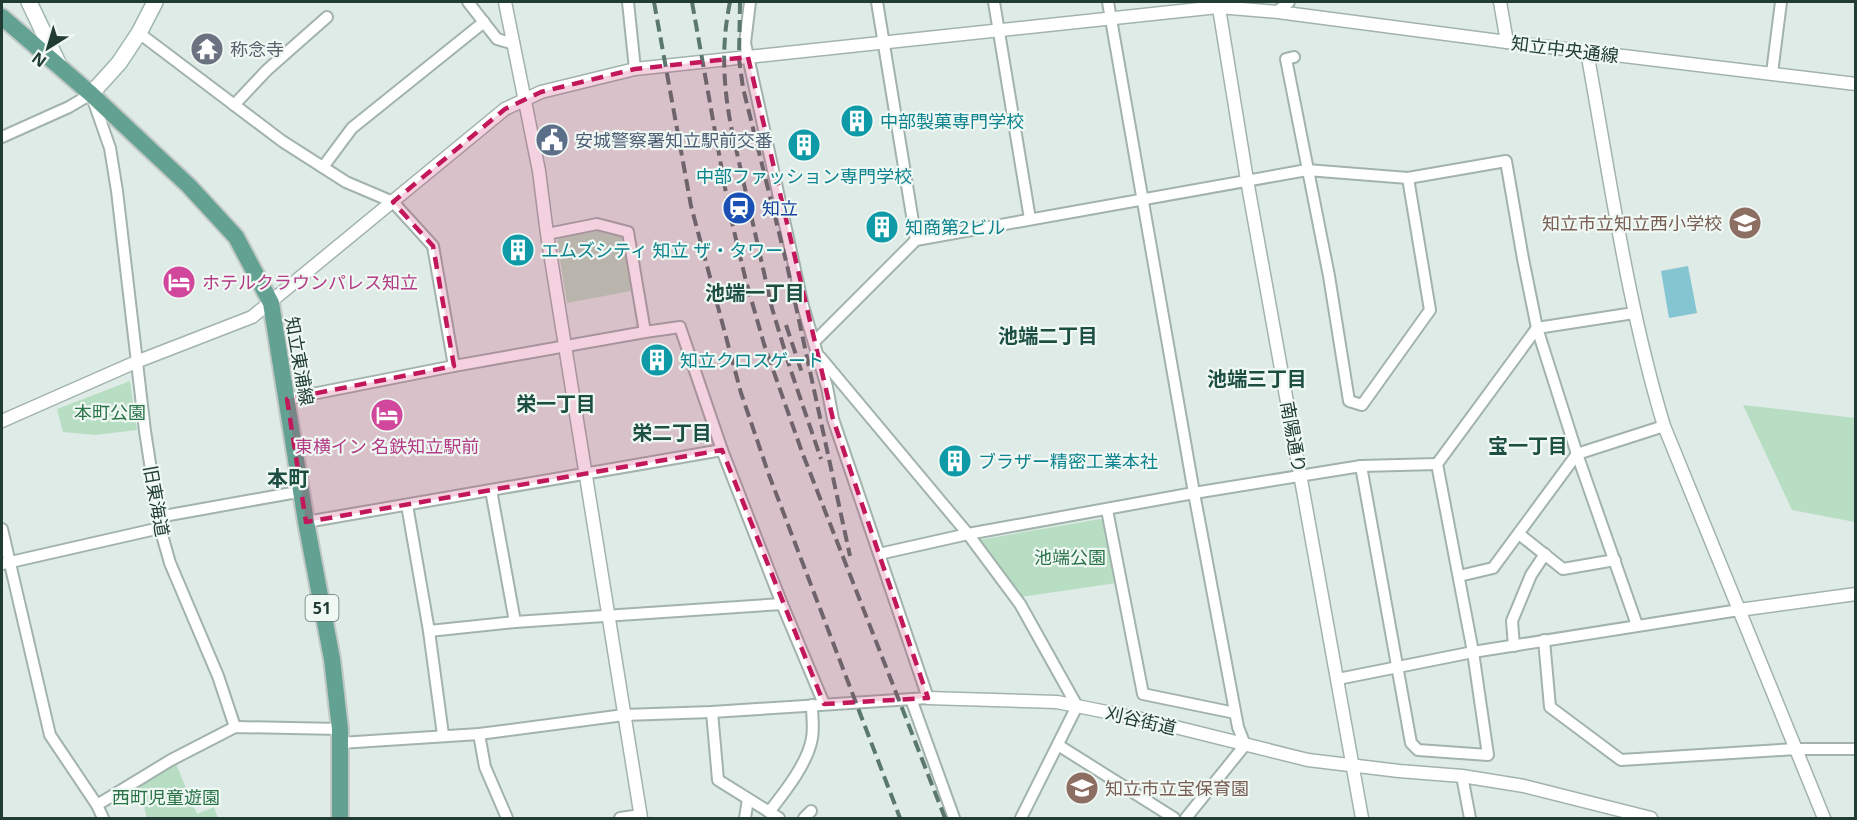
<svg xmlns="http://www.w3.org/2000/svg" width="1857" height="820" font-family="'Open Sans','Noto Sans JP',sans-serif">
  <rect width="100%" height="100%" fill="#dfebe6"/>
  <g fill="#b7ddc2">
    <polygon points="597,231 622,237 631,291 567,303 557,241 561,235"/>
    <polygon points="130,381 137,430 95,435 63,432 57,409"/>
    <polygon points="1743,405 1855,418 1855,522 1792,510"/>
    <polygon points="1100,519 1105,521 1116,583 1021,597 979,540"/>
    <polygon points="176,764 197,814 214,807 218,818 147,818 138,786"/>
  </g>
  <polygon fill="#85c5d2" points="1688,266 1697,313 1669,318 1661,271"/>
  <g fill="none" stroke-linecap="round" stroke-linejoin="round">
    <defs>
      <g id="minor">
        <polyline points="468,2 497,39 514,44"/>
        <polyline points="628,2 635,69"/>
        <polyline points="877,2 916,240"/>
        <polyline points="994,2 1030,219"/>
        <polyline points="1108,2 1194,493 1238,727 1245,745 1186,818"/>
        <polyline points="1276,12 1289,2"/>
        <polyline points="139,33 282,141 346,182 393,202 433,246 454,366"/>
        <polyline points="1294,57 1286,59 1329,276 1349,401 1362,405 1430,310 1408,178"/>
        <polyline points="1772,73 1781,2"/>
        <polyline points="234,105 267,70 327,17"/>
        <polyline points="2,137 69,107 91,94 110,148 117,191 145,431 160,528 170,563 218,676 235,727"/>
        <polyline points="323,167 352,128 484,22"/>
        <polyline points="547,234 597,224 628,232 645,332 680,327 722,450 782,604 824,704"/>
        <polyline points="814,342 916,240 1307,170 1408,178 1506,161 1523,259 1537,328 1577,454 1637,625"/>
        <polyline points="820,357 968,534 1020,604 1077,706 1021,818"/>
        <polyline points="287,399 454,366 645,332"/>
        <polyline points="1361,466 1411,743 1418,750 1488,755 1473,652 1437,464 1537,328 1634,313"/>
        <polyline points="491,490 515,622"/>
        <polyline points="407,505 429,631"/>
        <polyline points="1107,510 1143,694 1235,713"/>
        <polyline points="158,517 303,491"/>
        <polyline points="306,522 722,450"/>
        <polyline points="2,529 50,735 97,805 103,818"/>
        <polyline points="1519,534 1563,569 1615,560"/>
        <polyline points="879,554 968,534 1194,493 1361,466 1437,464"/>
        <polyline points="2,564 160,528"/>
        <polyline points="1459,576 1493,568 1577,454 1664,426"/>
        <polyline points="1544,640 1550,707 1621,760 1796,749 1856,749"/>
        <polyline points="1514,646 1512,621 1531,575 1545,554"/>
        <polyline points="1338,679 1473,652 1739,610"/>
        <polyline points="911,699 954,818"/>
        <polyline points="712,712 718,780 779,818"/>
        <polyline points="479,734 485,767 507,818"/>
        <polyline points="443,735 429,631 515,622 782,604"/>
        <polyline points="340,743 479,734 624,715 712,712 928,698 833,419 827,387 803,306 745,43 750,2"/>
        <polyline points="1058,745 1174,818"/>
        <polyline points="1462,776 1470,818"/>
        <polyline points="97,805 171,760 235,727 340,729"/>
        <path d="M 769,812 C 784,793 808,763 812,738 C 814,728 812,716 812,705"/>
        <polyline points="620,818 641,815"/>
        <polyline points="745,818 748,799"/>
        <polyline points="804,818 811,811"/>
      </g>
      <g id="tertiary">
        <polyline points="505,2 539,171 547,234 641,818"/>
        <polyline points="1218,2 1247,180 1362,818"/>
        <polyline points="1500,2 1507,42"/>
        <path d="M 1587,52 C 1610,177 1627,304 1664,426 L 1824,818"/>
        <polyline points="2,421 136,362 252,317 505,109 541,92 635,69 1218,7 1278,12 1507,42 1856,84"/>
        <polyline points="1739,610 1856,594"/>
        <polyline points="928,698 1057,702 1151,721 1308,760 1399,771 1462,776 1524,786 1651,818"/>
      </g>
      <g id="secondary">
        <polyline points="29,2 60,67"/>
        <polyline points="91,94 119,63 139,33 155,2"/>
      </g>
      <polyline id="primary" points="2,17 91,94 189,186 236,237 271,303 306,522 332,659 340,729 340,818"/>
    </defs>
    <use href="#minor" stroke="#a2b3ad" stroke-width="14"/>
    <use href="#tertiary" stroke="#a2b3ad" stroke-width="15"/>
    <use href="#secondary" stroke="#9eb7ae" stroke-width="18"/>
    <use href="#primary" stroke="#c1c8c6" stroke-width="20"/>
    <use href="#minor" stroke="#fff" stroke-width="10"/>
    <use href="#tertiary" stroke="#fff" stroke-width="12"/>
    <use href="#secondary" stroke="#fff" stroke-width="15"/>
    <use href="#primary" stroke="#63a292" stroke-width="16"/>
    <g stroke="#5a7770" stroke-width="4" stroke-dasharray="12 6" stroke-linecap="butt">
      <polyline points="654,2 691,206 741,393 769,475 900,818"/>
      <polyline points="692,2 729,210 746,281 764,344 802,452 945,818"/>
      <path d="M 730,2 C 721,45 723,87 732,131 L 772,308 L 790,368 L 821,459"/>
      <polyline points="740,2 739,59 743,88 787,265 850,556"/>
      <polyline points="786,325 803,376"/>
    </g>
  </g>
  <path fill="#c2185b" fill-opacity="0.2" stroke="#c2185b" stroke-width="4.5" stroke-dasharray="12 8" stroke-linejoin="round" d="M 748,57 L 833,419 L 928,698 L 824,704 L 722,450 L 306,522 L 287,399 L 454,366 L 433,246 L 393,202 L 505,109 L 541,92 L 635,69 Z"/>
  <defs>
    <symbol id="temple-disc" viewBox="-11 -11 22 22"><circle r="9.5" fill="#6b7280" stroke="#f0f8f4"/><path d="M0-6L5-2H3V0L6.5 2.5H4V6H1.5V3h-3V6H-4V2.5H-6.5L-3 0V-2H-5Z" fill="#fff"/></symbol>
    <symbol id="building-disc" viewBox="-11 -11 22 22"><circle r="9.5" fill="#0f9aa8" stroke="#f0f8f4"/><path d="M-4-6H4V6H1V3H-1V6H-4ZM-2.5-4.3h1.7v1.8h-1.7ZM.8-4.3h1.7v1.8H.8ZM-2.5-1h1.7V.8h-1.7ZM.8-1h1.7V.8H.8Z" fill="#fff"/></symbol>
    <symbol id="civic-disc" viewBox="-11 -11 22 22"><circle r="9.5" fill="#5c6f8a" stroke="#f0f8f4"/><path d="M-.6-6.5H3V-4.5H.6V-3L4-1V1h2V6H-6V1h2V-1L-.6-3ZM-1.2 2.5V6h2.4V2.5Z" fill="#fff"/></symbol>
    <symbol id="station-disc" viewBox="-11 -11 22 22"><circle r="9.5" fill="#1a4fb4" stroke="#f0f8f4"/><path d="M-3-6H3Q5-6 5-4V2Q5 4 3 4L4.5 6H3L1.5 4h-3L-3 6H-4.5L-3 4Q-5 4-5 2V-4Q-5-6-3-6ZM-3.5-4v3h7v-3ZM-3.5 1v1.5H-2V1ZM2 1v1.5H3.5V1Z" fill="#fff"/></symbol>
    <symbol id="school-disc" viewBox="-11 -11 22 22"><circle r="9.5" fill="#8d6e63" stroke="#f0f8f4"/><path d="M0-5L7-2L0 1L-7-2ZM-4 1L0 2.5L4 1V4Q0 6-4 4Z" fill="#fff"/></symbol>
    <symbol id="hotel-disc" viewBox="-11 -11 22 22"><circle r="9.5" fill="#d1479c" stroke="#f0f8f4"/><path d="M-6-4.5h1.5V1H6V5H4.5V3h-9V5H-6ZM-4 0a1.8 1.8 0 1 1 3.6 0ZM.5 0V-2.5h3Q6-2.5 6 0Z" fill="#fff"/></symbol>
  </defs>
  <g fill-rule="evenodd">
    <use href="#temple-disc" x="188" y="30" width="38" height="38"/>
    <use href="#building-disc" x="838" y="102" width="38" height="38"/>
    <use href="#civic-disc" x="533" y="121" width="38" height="38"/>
    <use href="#building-disc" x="785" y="126" width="38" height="38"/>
    <use href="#station-disc" x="720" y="189" width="38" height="38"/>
    <use href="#school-disc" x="1726" y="204" width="38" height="38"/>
    <use href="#building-disc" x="863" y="208" width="38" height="38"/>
    <use href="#building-disc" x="499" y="231" width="38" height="38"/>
    <use href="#hotel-disc" x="160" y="263" width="38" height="38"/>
    <use href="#building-disc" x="638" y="341" width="38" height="38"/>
    <use href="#hotel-disc" x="368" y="396" width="38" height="38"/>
    <use href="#building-disc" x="936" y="442" width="38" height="38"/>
    <use href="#school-disc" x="1063" y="769" width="38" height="38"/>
  </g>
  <g text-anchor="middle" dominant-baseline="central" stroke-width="4.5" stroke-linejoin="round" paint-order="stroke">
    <rect fill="#f0f8f4" stroke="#5e746e" stroke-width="1.5" x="305.5" y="595" width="33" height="26" rx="4.5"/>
    <g font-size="16" font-weight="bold" fill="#203c34">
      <text x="322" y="608">51</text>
    </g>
    <g font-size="18" fill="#5b616d" stroke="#f0f8f4" text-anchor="start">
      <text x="230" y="49">称念寺</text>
    </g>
    <g font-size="18" fill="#203c34" stroke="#f0f8f4">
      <text transform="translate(1565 49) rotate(7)">知立中央通線</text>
      <text transform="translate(300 361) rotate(80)">知立東浦線</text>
      <text transform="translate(1294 437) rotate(80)">南陽通り</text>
      <text transform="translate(157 501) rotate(80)">旧東海道</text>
      <text transform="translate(1141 720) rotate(13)">刈谷街道</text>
    </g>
    <g font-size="18" fill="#0d838f" stroke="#f0f8f4" text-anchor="start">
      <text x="880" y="121">中部製菓専門学校</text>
      <text x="804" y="176" text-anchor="middle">中部ファッション専門学校</text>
      <text x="905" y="227">知商第2ビル</text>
      <text x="541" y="250">エムズシティ 知立 ザ・タワー</text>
      <text x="680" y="360">知立クロスゲート</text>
      <text x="978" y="461">ブラザー精密工業本社</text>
    </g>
    <g font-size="18" fill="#4e5e75" stroke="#f0f8f4" text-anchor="start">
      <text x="575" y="140">安城警察署知立駅前交番</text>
    </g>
    <g font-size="18" fill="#164399" stroke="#f0f8f4" text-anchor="start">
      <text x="762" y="208">知立</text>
    </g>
    <g font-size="18" fill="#785e54" stroke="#f0f8f4" text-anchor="end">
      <text x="1722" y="223">知立市立知立西小学校</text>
      <text x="1105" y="788" text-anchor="start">知立市立宝保育園</text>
    </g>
    <g font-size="18" fill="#b23c85" stroke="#f0f8f4" text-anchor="start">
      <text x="202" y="282">ホテルクラウンパレス知立</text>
      <text x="387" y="446" text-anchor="middle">東横イン 名鉄知立駅前</text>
    </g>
    <g font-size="18" fill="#297347" stroke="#f0f8f4">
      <text x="110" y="412">本町公園</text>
      <text x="1070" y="557">池端公園</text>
      <text x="166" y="797">西町児童遊園</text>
    </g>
    <g font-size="20" font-weight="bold" fill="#1c4e42" stroke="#f0f8f4">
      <text x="755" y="292">池端一丁目</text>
      <text x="1048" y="335">池端二丁目</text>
      <text x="1257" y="378">池端三丁目</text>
      <text x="556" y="403">栄一丁目</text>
      <text x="672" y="432">栄二丁目</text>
      <text x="1528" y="445">宝一丁目</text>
    </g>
    <g font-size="21" font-weight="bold" fill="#1c4e42" stroke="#f0f8f4">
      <text x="288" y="478">本町</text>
    </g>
  </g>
  <rect width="1857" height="820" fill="none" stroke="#203c34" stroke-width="6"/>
  <g transform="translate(48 48) rotate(217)" stroke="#f0f8f4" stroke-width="4.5" paint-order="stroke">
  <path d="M0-4.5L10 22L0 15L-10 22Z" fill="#203c34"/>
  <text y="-9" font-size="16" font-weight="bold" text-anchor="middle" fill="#203c34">N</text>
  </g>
</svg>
